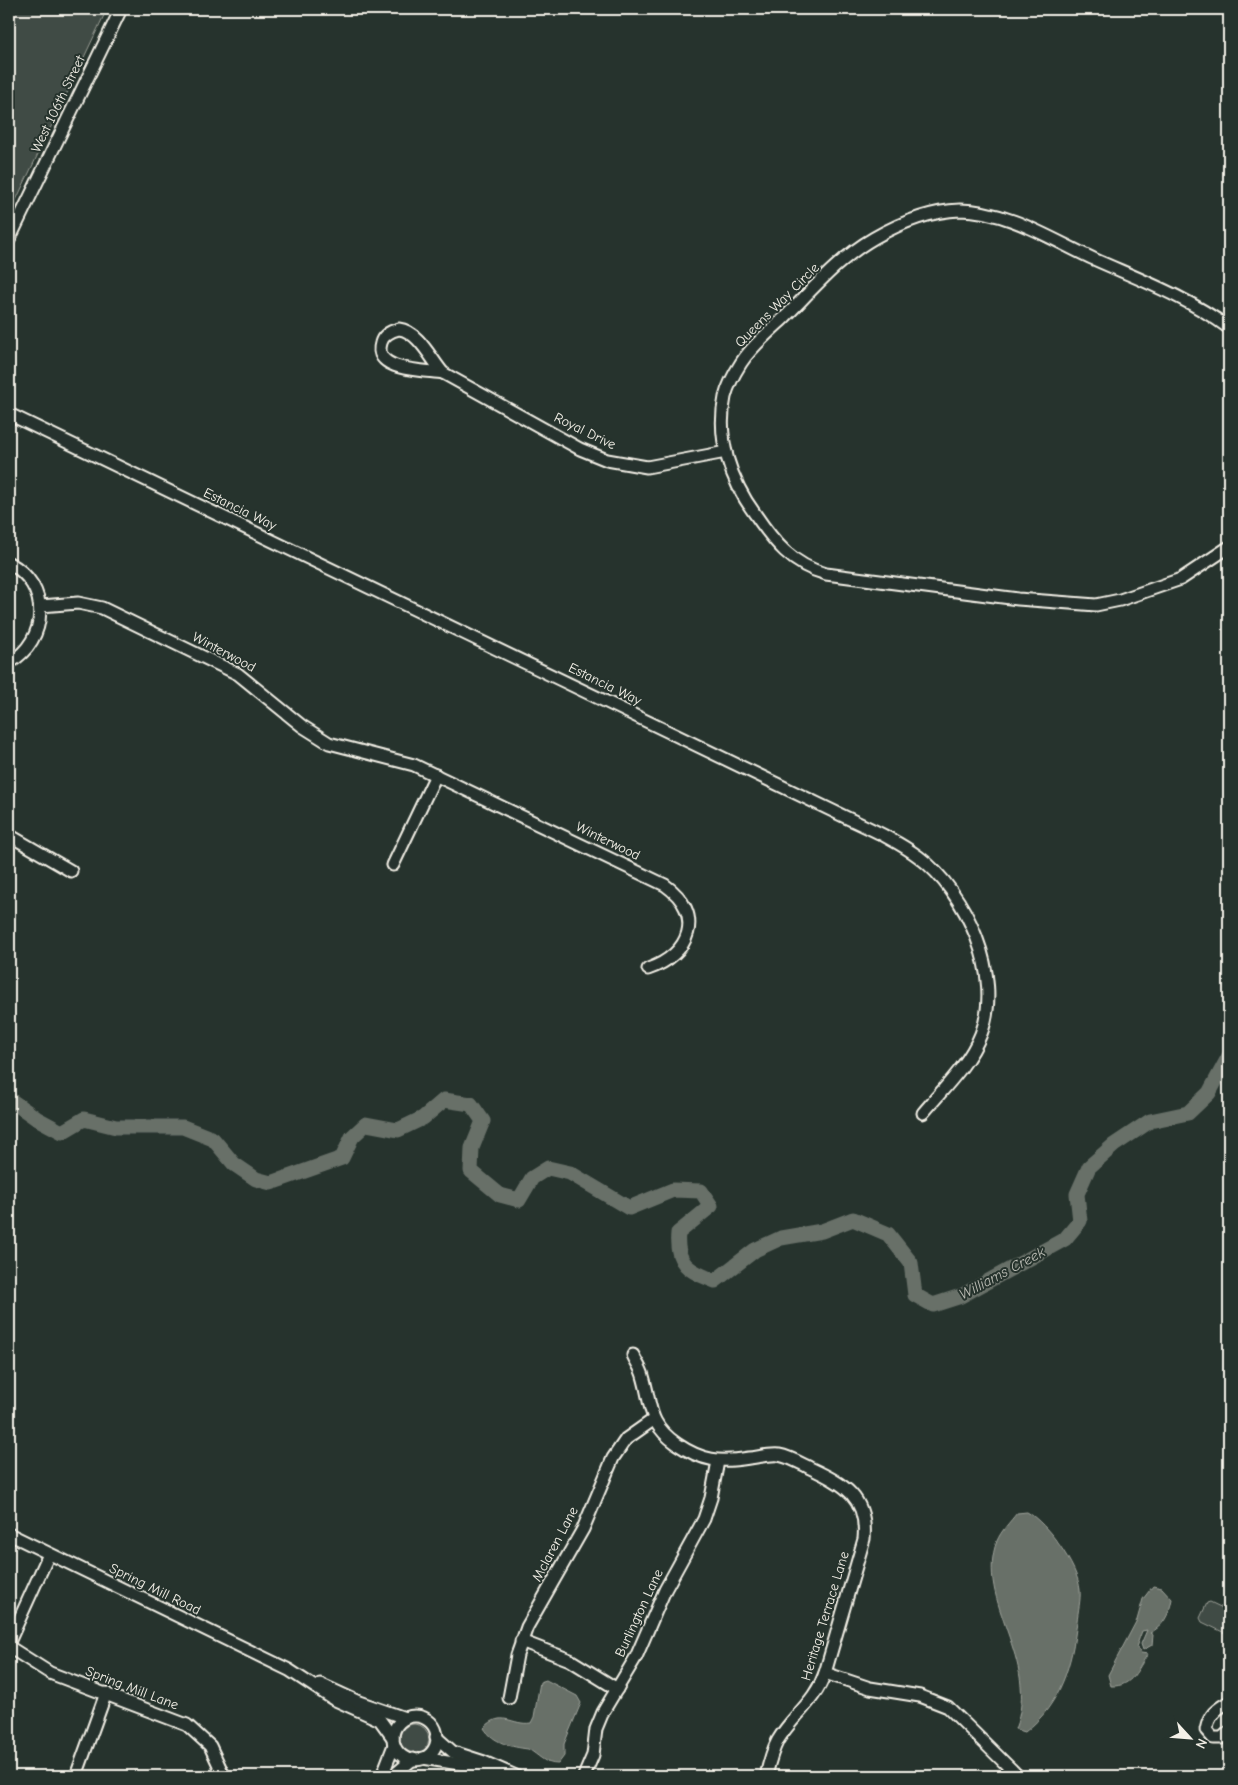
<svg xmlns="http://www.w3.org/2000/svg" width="1238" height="1785" font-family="'Comic Neue',sans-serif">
  <rect width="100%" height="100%" fill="#26332d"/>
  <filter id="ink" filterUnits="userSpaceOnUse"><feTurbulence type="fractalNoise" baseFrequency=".02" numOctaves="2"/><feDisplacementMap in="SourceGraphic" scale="10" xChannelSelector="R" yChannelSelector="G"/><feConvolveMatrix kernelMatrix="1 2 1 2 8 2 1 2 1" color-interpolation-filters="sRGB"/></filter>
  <g filter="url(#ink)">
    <g fill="#414b45" stroke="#9a9e96">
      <polygon points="9,9 107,9 9,215"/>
      <polygon points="1210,1602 1229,1611 1229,1635 1202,1622 1200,1618 1207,1603"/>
      <circle cx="414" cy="1739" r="15"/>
    </g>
    <g fill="#676f68" stroke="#9fa39b">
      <path d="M 1027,1512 C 1047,1523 1078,1566 1080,1590 C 1081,1599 1078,1611 1077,1621 C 1072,1664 1061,1704 1025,1732 L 1015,1729 C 1042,1661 974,1601 997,1541 C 1001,1531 1010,1522 1017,1513 Z"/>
      <path d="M 1153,1586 L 1162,1588 L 1172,1599 C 1169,1616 1163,1626 1150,1633 L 1153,1635 L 1152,1645 L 1143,1650 L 1141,1644 L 1147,1630 L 1142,1631 L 1136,1647 L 1141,1653 L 1148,1654 C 1137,1669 1133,1687 1111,1686 L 1108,1675 L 1137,1620 L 1143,1599 Z"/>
      <path d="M 546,1680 L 577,1696 L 581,1703 L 564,1744 L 564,1756 L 558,1764 C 544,1764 539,1755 528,1749 C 512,1747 493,1743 484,1728 C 502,1709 512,1726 531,1723 L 534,1717 L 540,1682 Z"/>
    </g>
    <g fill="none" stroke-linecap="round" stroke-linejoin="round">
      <path stroke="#676f68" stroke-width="15" d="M 9,1099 L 36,1118 L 62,1132 L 84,1119 L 116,1127 L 183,1127 L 213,1139 L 234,1164 L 256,1179 L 271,1183 L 342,1158 L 352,1137 L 366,1124 L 398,1130 L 423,1118 L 444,1100 L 471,1104 L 483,1121 L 472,1148 L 471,1171 L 500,1195 L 519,1200 L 532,1178 L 548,1168 L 570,1173 L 629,1208 L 673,1190 L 701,1191 L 711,1206 L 678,1233 C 675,1264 689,1271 715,1281 L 755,1250 L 781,1238 L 822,1231 L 853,1219 L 888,1234 L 911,1263 L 915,1295 L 933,1305 L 961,1296 L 1065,1239 L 1080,1221 L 1077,1194 L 1089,1167 L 1114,1145 L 1150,1121 L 1188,1113 L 1209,1093 L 1229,1056"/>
      <defs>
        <g id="minor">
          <polyline points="9,240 121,9"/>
          <path d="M 1229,328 C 1189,298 1141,280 1096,260 C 1054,241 1007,210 960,210 C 930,211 900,223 874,238 C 839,258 812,290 784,318 C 769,332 752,346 741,363 C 734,374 728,385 725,397 C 716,439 731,481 755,514 C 774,542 792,565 826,574 L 1018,599 L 1096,605 L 1120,600 L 1181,579 L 1229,547"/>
          <path d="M 399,329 C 418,331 431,359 443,373 C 426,370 372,372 381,343 C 383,335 391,331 399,329 Z"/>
          <polyline points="443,373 580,449 607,460 647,467 726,452"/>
          <path d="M 9,414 L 835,812 C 863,826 894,838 919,857 C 966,892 1004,976 981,1034 C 969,1064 944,1088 923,1113"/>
          <path d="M 9,563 C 51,585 49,640 9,663"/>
          <path d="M 41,606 L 78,603 L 102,608 L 238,674 L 302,726 L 329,743 L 414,765 L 665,885 C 706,914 690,955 648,969"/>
          <polyline points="9,835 71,871"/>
          <polyline points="393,865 436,775"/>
          <path d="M 633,1355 C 636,1362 641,1368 643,1376 C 652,1406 647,1423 677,1444 C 702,1461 720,1463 749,1458 C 759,1457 769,1454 779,1455 C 790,1457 800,1463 810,1468 C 844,1484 868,1497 864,1539 L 825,1673 C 815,1702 793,1715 778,1740 C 772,1751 769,1763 766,1776"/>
          <polyline points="9,1534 289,1670 333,1699 380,1720 393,1738"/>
          <polyline points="521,1641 570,1660 617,1689"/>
          <polyline points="9,1642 49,1554"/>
          <polyline points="9,1647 50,1673 187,1725 210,1746 224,1776"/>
          <polyline points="825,1673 870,1688 920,1696 948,1707 1018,1776"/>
          <polyline points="320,1684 359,1702 405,1718"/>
          <polyline points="509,1698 517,1655 527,1627 583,1529 613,1458 626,1439 653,1420"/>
          <path d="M 1229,1702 C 1216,1709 1209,1715 1206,1730 L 1213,1738 L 1222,1738 L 1229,1732"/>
          <circle cx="415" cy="1738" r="22"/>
          <polyline points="436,1737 453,1752 484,1762 516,1776"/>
          <polyline points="423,1758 465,1765 493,1776"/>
          <polyline points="76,1776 106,1693"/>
          <polyline points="382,1776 394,1745"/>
          <polyline points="393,1776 413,1759"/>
          <polyline points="584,1776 593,1755 596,1729 603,1712 636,1657 665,1590 704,1519 711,1498 718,1461"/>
        </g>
      </defs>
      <use href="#minor" stroke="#f4f1e8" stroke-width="15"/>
      <use href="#minor" stroke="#26332d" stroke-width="11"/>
    </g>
  </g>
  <g text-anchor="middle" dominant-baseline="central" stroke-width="4" stroke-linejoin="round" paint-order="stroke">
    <g font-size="14" fill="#f4f1e8" stroke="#26332d">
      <text transform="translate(58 104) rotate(-64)">West 106th Street</text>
      <text transform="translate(777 305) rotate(-45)">Queens Way Circle</text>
      <text transform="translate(585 431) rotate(26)">Royal Drive</text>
      <text transform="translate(240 509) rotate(26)">Estancia Way</text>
      <text transform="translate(224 652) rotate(28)">Winterwood</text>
      <text transform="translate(605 684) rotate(26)">Estancia Way</text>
      <text transform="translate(608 841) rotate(26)">Winterwood</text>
      <text transform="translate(555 1544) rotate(-62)">Mclaren Lane</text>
      <text transform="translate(155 1589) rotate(26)">Spring Mill Road</text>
      <text transform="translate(639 1613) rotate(-65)">Burlington Lane</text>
      <text transform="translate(825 1616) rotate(-73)">Heritage Terrace Lane</text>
      <text transform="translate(132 1688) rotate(21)">Spring Mill Lane</text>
    </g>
    <g font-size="15" font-style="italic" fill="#bcbdb5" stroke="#26332d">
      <text transform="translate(1002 1273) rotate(-28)">Williams Creek</text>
    </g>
  </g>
  <rect width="1238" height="1785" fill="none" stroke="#26332d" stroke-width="30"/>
  <rect x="15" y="15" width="1208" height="1755" fill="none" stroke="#f4f1e8" stroke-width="2" filter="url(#ink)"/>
  <g transform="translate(1190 1738) rotate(116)" stroke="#26332d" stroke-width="4" paint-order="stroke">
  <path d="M0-4L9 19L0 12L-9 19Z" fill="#f4f1e8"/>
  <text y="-8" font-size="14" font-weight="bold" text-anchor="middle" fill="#f4f1e8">N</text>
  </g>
</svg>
